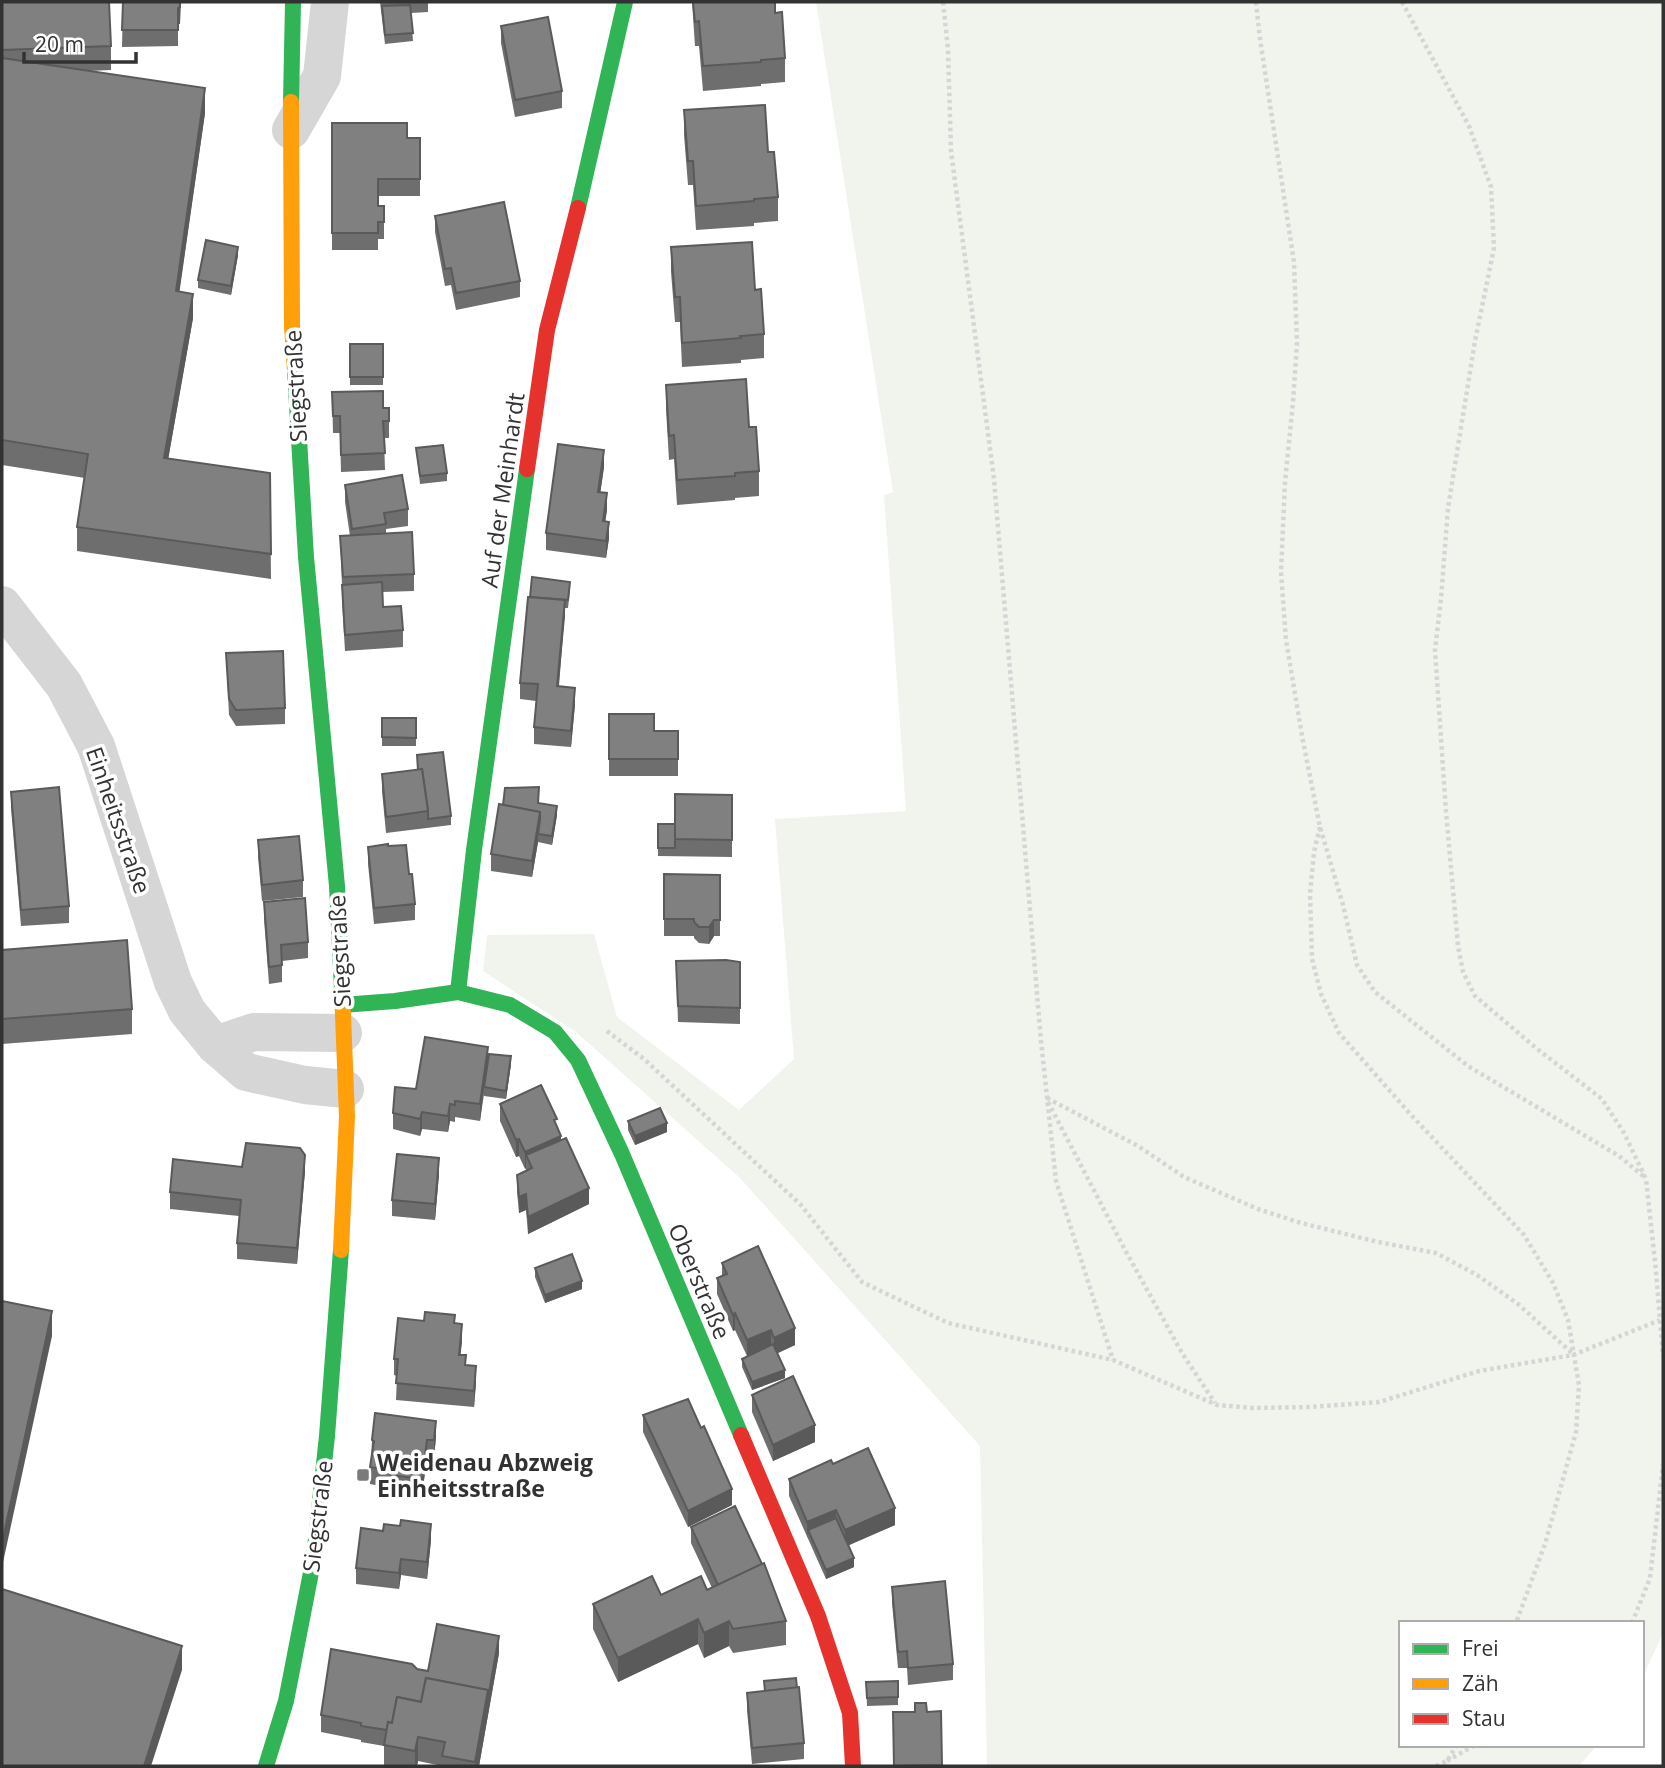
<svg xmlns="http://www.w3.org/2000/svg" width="1665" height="1768" font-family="'Open Sans',sans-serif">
  <rect width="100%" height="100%" fill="#fff"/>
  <polygon fill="#f0f4ed" points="816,2 1663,2 1663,1633 1642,1679 1642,1623 1401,1623 1401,1745 1597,1745 1579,1766 987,1766 980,1446 740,1178 576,1032 483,971 487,935 594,934 617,1017 739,1110 794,1059 775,819 906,811 884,495 893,492"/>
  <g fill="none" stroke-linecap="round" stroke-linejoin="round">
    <g stroke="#d5d5d5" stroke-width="4.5" stroke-dasharray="3.5 3.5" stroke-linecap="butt">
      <polyline points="943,2 948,49 951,151 994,479 1041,1041 1056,1181 1113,1360"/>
      <polyline points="1256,2 1260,39 1294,262 1297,343 1293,402 1285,482 1281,572 1286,640 1302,736 1320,827 1343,905 1357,965 1375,992 1468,1066 1619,1156 1643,1176"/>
      <polyline points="1402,2 1469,126 1491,187 1494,248 1475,341 1448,508 1441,599 1435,650 1446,812 1458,946 1463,972 1475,996 1536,1048 1602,1099 1624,1133 1646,1179 1656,1271 1663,1356"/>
      <polyline points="1320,827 1314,852 1310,894 1312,959 1321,994 1339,1033 1412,1116 1524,1235 1553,1283 1568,1320 1579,1385 1576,1432 1545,1544 1516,1623"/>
      <polyline points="607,1031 644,1059 800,1204 862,1282 948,1323 1113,1360 1217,1405 1253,1408 1310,1407 1379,1402 1479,1371 1573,1355 1660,1320"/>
      <polyline points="1047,1098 1138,1146 1184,1177 1258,1209 1301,1223 1378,1242 1436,1253 1477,1275 1518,1304 1573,1354"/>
      <polyline points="1048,1102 1124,1248 1182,1353 1215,1403"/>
      <polyline points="1632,1623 1650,1578 1663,1465"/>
      <polyline points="1447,1761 1475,1745"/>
      <polyline points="1436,1766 1447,1761 1457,1745"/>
    </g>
    <g stroke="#d6d6d6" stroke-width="38">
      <polyline points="291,130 322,76 330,2"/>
      <polyline points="2,605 64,685 96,746 173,982 187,1011 215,1045 246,1072 305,1085 345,1089"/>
      <polyline points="215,1045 254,1032 343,1033"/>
    </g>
    <g stroke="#30b455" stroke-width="16">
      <polyline points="291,102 293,2"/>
      <polyline points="578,208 625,2"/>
      <polyline points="295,371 306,557 337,886 342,990"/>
      <polyline points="458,992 474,850 527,469"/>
      <polyline points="342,1005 395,1001 458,992 510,1005 555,1032 578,1060 622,1154 741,1435"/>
      <polyline points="266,1766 286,1701 314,1557 327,1436 341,1250"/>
    </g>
    <g stroke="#ff9f0a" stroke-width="16">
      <polyline points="291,102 292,326 295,371"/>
      <polyline points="341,1250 347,1116 342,990"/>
    </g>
    <g stroke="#e5322d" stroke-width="16">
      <polyline points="527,469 547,330 578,208"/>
      <polyline points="741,1435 818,1616 850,1713 853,1766"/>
    </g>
  </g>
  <g fill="#6e6e6e">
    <polygon points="2,2 111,46 111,70 88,71 205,113 179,292 193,318 168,459 270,473 271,579 77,551 77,527 85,478 2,465"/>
    <polygon points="123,2 180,24 178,24 178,46 122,47"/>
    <polygon points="380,2 428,2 428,12 411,13 413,41 385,44"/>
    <polygon points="692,2 775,2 775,13 785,58 785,82 761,84 761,86 703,91 699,46 695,46"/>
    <polygon points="501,26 562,91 562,108 515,117 501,43"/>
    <polygon points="684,110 768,152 778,197 778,221 754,223 754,226 696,230 693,185 688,185 684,135"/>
    <polygon points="332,123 407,138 420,138 420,196 378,196 378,206 384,206 384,239 378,239 378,250 332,250"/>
    <polygon points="435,216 520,281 520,297 456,310 451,285 445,286 435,232"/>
    <polygon points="671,247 755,290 764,334 764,358 741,360 741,363 682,367 680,322 675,322 671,272"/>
    <polygon points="238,255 231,295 198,288 198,280"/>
    <rect x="350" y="344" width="33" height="41"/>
    <polygon points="666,385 749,427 759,471 759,496 735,498 735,500 677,505 674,459 669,460 666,409"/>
    <polygon points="332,392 383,408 389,421 389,438 384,438 385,470 341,472 340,433 333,433"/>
    <polygon points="416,448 447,473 447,481 420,484"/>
    <polygon points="604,467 600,493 607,510 605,521 609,538 606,558 546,550 546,533"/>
    <polygon points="345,485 408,509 408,526 386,529 386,533 414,574 414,591 382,592 383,607 403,630 403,647 345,651 342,601 342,585 340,536 350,536 345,502"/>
    <polygon points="570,590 568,608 565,608 559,686 575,704 571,747 534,744 534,727 536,701 520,699 520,683"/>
    <polygon points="226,653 285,708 285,724 236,726 229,715"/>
    <polygon points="609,714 654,731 678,731 678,776 609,776"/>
    <polygon points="416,718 416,746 382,746 382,737"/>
    <polygon points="417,755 451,816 451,825 386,833 382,791 382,774 417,770"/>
    <polygon points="11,792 69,906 69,923 21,926 11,808"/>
    <polygon points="539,795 539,803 557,815 552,845 538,842 532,877 491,871 491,854 503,805"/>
    <polygon points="732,795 732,857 658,856 658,824 675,824"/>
    <polygon points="258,840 303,880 303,897 262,901 258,857"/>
    <polygon points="388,846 409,874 415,904 415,920 374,924 368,864 368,847"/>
    <polygon points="664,874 720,875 720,936 714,936 709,944 699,943 694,938 694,936 664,936"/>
    <polygon points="264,902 308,942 308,958 282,961 282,982 269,984 264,919"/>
    <polygon points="2,950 132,1009 132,1034 2,1044"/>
    <polygon points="676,961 740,962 740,1024 678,1022"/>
    <polygon points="488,1056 511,1064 506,1099 484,1096 484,1094 480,1121 455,1117 455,1122 450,1121 448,1132 422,1129 420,1136 393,1129 393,1113 416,1089"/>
    <polygon points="500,1104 557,1126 561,1140 589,1204 528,1234 526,1210 519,1213 517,1192 517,1175 526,1171 526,1168 525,1169 519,1156 516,1157 500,1121"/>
    <polygon points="628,1121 667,1132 635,1145 628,1130"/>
    <polygon points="242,1167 305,1171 297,1264 237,1259 237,1243 239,1216 170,1209 170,1192"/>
    <polygon points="439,1174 435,1220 392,1216 392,1200"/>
    <polygon points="722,1263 795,1345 777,1353 785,1378 752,1390 742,1367 742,1359 747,1356 735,1330 733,1331 717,1294 717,1278 722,1276"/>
    <polygon points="535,1268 582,1289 545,1303 535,1277"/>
    <polygon points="455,1324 462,1341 460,1355 476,1382 474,1407 396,1400 397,1376 394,1375 394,1359"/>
    <polygon points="752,1395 815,1442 773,1461 752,1412"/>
    <polygon points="643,1415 732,1505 688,1527 643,1432"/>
    <polygon points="436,1437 434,1457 427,1456 422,1496 391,1491 391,1488 370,1484 372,1440"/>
    <polygon points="833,1464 895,1525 848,1545 854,1567 826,1579 789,1496 789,1479"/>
    <polygon points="691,1527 786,1621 786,1645 733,1653 729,1646 704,1658 698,1644 618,1682 593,1629 593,1604 707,1590 712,1588 691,1543"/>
    <polygon points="431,1540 427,1579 401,1575 399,1589 356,1584 356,1568"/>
    <polygon points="892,1587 953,1664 953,1680 908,1685 907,1668 898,1668 892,1603"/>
    <polygon points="499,1653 479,1766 442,1766 418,1761 417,1766 384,1766 384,1746 361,1742 361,1740 321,1732 321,1715 417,1669 428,1671"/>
    <polygon points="764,1681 804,1743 804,1759 752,1764 747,1710 747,1693 764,1691"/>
    <polygon points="866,1682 898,1697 898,1705 867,1706"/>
  </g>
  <g fill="#5a5a5a">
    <polygon points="181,2 180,24 178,24 178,8"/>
    <polygon points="205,88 205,113 176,316 176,291"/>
    <polygon points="238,247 238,255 231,295 231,286"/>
    <polygon points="193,294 193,318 164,483 164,458"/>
    <polygon points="604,450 604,467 598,509 598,492"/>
    <polygon points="607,493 607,510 603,538 603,521"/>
    <polygon points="609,522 609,538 606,558 606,541"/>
    <polygon points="565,600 565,617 557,702 557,686"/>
    <polygon points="575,688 575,704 571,747 571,731"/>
    <polygon points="557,806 557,815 552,845 552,836"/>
    <polygon points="540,812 540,828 538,834 538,842 532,877 532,861"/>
    <polygon points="714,920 714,936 709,944 709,927"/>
    <polygon points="488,1047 488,1064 484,1087 480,1121 480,1104"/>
    <polygon points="511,1056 511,1064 506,1099 506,1091"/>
    <polygon points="450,1104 450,1121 448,1132 448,1116"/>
    <polygon points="422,1112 422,1129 420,1136 420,1119"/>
    <polygon points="667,1123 667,1132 635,1145 635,1136"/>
    <polygon points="561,1136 561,1152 526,1155 526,1168 525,1169 525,1152"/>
    <polygon points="519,1139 519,1156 516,1157 516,1140"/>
    <polygon points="305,1155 305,1171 297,1264 297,1248"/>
    <polygon points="439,1158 439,1174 435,1220 435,1204"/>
    <polygon points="589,1188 589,1204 528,1234 528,1217"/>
    <polygon points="526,1194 526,1210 519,1213 519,1197"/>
    <polygon points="582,1281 582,1289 545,1303 545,1295"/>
    <polygon points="52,1311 52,1336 2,1567 2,1543"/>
    <polygon points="735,1313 735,1330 733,1331 733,1315"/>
    <polygon points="462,1324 462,1341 459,1371 459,1355"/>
    <polygon points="795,1328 795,1345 774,1355 774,1338"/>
    <polygon points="771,1330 771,1346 747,1357 747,1340"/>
    <polygon points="476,1366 476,1382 474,1407 474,1391"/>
    <polygon points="785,1370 785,1378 752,1390 752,1382"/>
    <polygon points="436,1421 436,1437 434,1457 434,1440"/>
    <polygon points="815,1425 815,1442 773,1461 773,1445"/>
    <polygon points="427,1440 427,1456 422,1496 422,1479"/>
    <polygon points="732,1489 732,1505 688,1527 688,1511"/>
    <polygon points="895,1508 895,1525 845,1547 845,1530"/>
    <polygon points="836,1510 836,1527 808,1530 807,1539 807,1522"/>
    <polygon points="431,1524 431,1540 427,1579 427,1562"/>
    <polygon points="854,1558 854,1567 826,1579 826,1570"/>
    <polygon points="401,1559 401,1575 399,1589 399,1573"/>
    <polygon points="698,1619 698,1644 618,1682 618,1658"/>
    <polygon points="729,1621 729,1646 704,1658 704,1633"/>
    <polygon points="499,1636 499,1653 479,1766 475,1766 488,1690"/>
    <polygon points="182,1646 182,1670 151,1766 144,1766"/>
    <polygon points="418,1737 418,1761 417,1766 415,1766 415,1751"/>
  </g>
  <g fill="#808080" stroke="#5a5a5a" stroke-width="2">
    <polygon points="2,2 109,2 111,46 2,50"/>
    <polygon points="123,2 180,2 180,7 178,8 178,30 122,30"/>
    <polygon points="693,2 775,2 775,13 782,12 785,58 761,60 761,62 703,66 699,21 695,22"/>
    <polygon points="410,5 413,33 385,35 382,6"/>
    <polygon points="548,17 562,91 515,100 501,26"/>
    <polygon points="2,58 205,88 176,291 193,294 164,458 270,473 271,554 77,527 88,454 2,440"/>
    <polygon points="765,105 768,152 774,152 778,197 754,199 754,201 696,206 693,161 688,161 684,110"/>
    <polygon points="332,123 407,123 407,138 420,138 420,179 378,179 378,206 384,206 384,222 378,222 378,233 332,233"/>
    <polygon points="504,202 520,281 456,293 451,268 445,269 435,216"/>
    <polygon points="206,240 238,247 231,286 198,280"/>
    <polygon points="752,242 755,290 761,289 764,334 740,336 741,338 682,343 680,297 675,297 671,247"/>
    <rect x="350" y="344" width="33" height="33"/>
    <polygon points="746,379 749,427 756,427 759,471 735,473 735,476 677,480 674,435 669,436 666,385"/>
    <polygon points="383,391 383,408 389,408 389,421 383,421 385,453 341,455 340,416 333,416 332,392"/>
    <polygon points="558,444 604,450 598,492 607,493 603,521 609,522 606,541 546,533"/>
    <polygon points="443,445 447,473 420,476 416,448"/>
    <polygon points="402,475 408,509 384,513 386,524 352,529 345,485"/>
    <polygon points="412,532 414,574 343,577 340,536"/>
    <polygon points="532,577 570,582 568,600 530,597"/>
    <polygon points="382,582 383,607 401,606 403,630 345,635 342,585"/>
    <polygon points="528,597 565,600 557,686 575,688 571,731 534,727 538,684 520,683"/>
    <polygon points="283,651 285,708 236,710 229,699 226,653"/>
    <polygon points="609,714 654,714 654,731 678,731 678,759 609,759"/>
    <polygon points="382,718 416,718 416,738 382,737"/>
    <polygon points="443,752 451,816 428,819 428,811 422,769 418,770 417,755"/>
    <polygon points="422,769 428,811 386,817 382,774"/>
    <polygon points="59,787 69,906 21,910 11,792"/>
    <polygon points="539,787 538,803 557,806 552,836 538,834 540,820 540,812 503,805 505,788"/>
    <polygon points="675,794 732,795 732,840 675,839"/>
    <polygon points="499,804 540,812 532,861 491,854"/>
    <rect x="658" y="824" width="17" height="24"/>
    <polygon points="299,836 303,880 262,885 258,840"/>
    <polygon points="388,844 388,846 406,845 409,874 412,874 415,904 374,908 368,847"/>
    <polygon points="664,874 720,875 720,920 714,920 709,927 699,927 694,922 694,919 664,919"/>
    <polygon points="305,898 308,942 281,945 282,965 269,967 264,902"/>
    <polygon points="127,940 132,1009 2,1019 2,950"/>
    <polygon points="726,960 740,962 740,1008 678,1006 676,961"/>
    <polygon points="425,1037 488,1047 480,1104 455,1101 455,1105 450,1104 448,1116 422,1112 420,1119 393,1113 395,1087 416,1089"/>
    <polygon points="489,1054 511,1056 506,1091 484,1087"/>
    <polygon points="541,1085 557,1119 554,1120 561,1136 525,1152 519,1139 516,1140 500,1104"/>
    <polygon points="660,1108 667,1123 635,1136 628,1121"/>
    <polygon points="566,1138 589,1188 528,1217 526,1194 519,1197 517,1175 532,1168 526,1155"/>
    <polygon points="246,1143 300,1148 305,1155 297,1248 237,1243 241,1200 170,1192 173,1159 242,1167"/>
    <polygon points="397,1154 439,1158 435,1204 392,1200"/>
    <polygon points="758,1246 795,1328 774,1338 771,1330 747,1340 735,1313 733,1315 717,1278 727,1274 722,1263"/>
    <polygon points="572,1254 582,1281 545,1295 535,1268"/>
    <polygon points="2,1301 52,1311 2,1543"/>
    <polygon points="425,1312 455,1315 454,1323 462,1324 459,1355 466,1355 465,1365 476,1366 474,1391 396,1383 398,1359 394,1359 398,1318 424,1321"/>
    <polygon points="773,1344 785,1370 752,1382 742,1359"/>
    <polygon points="793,1376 815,1425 773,1445 752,1395"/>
    <polygon points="688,1399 701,1428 704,1426 732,1489 688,1511 643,1415"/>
    <polygon points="375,1413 436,1421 434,1440 427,1440 422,1479 391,1475 392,1471 370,1467 374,1441 372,1440"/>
    <polygon points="868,1448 895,1508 845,1530 836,1510 807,1522 789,1479 831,1460 833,1464"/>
    <polygon points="735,1506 762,1564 718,1585 691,1527"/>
    <polygon points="836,1518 854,1558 826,1570 808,1530"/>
    <polygon points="401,1520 431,1524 427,1562 401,1559 399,1573 356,1568 361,1528 383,1531 384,1524 400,1526"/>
    <polygon points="764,1563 786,1621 733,1629 729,1621 704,1633 698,1619 618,1658 593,1604 652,1576 661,1595 701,1576 707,1590"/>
    <polygon points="945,1581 953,1664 908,1668 907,1651 898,1652 892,1587"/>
    <polygon points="2,1589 182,1646 144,1766 2,1766"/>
    <polygon points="437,1624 499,1636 488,1698 488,1690 426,1678 421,1702 397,1697 392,1723 388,1722 387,1730 361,1726 361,1723 321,1715 331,1649 412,1664 417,1669 428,1671"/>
    <polygon points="426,1678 488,1690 475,1762 442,1756 445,1742 418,1737 415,1751 384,1745 388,1722 392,1723 397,1697 421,1702"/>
    <polygon points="796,1678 797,1688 765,1691 764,1681"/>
    <polygon points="898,1681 898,1697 867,1698 866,1682"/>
    <polygon points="799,1687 804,1743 752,1748 747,1693"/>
    <polygon points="915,1703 926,1703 927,1712 941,1711 942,1765 894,1766 893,1712 915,1712"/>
  </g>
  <rect fill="#7a7a7a" stroke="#fff" stroke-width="2.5" x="356" y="1468" width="14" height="14" rx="3.5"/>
  <g text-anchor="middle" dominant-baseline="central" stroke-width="7" stroke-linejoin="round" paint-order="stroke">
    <g font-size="23" fill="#323232" stroke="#fff">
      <text transform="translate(295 386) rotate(-93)">Siegstraße</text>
      <text transform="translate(502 490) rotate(-82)">Auf der Meinhardt</text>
      <text transform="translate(119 820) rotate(71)">Einheitsstraße</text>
      <text transform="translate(339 951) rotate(-93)">Siegstraße</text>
      <text transform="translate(700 1281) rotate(67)">Oberstraße</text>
      <text transform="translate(317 1516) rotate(-83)">Siegstraße</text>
    </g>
    <g font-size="23" font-weight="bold" fill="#323232" stroke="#fff" text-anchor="start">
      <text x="377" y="1462">Weidenau Abzweig<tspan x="377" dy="26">Einheitsstraße</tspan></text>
    </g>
  </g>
  <rect width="1665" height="1768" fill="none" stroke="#323232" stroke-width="7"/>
  <rect x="1399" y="1621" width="245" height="126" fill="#ffffff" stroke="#adadad" stroke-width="2"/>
  <rect x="1413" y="1644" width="35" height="10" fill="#30b455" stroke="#adadad" stroke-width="2"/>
  <text x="1462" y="1656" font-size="21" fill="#323232">Frei</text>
  <rect x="1413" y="1679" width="35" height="10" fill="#ff9f0a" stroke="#adadad" stroke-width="2"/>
  <text x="1462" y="1691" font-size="21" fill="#323232">Zäh</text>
  <rect x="1413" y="1714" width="35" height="10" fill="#e5322d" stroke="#adadad" stroke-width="2"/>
  <text x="1462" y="1726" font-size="21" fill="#323232">Stau</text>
  <path d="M24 52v10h112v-10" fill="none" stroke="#323232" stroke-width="3.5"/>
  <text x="35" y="52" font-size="21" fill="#323232" stroke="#ffffff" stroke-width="5" paint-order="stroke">20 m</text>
</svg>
